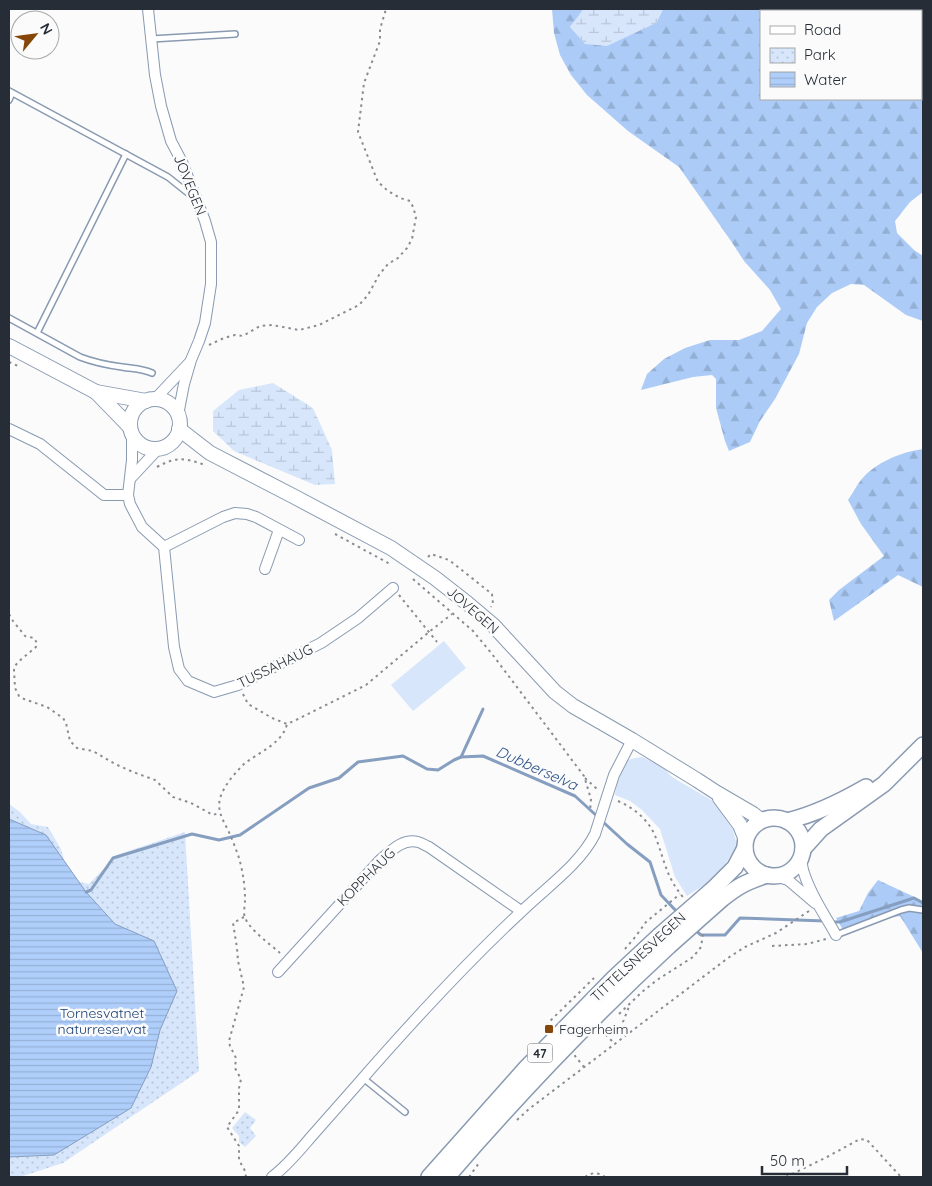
<svg xmlns="http://www.w3.org/2000/svg" width="932" height="1186" font-family="Quicksand,sans-serif">
  <defs>
    <pattern id="forest-firs" width="22" height="20" patternUnits="userSpaceOnUse" patternTransform="scale(1.25)"><rect width="22" height="20" fill="#accbf7"/><path d="M5 1l3.5 6h-7zM16 11l3.5 6h-7z" fill="#94afd4"/></pattern>
    <pattern id="wetland-marsh" width="20" height="14" patternUnits="userSpaceOnUse" patternTransform="scale(1.25)"><rect width="20" height="14" fill="#d7e6fb"/><path d="M1 5h8M5 5V1M11 12h8M15 12V8" fill="none" stroke="#b8c6d8"/></pattern>
    <pattern id="park-dots" width="8" height="8" patternUnits="userSpaceOnUse" patternTransform="scale(1.25)"><rect width="8" height="8" fill="#d7e6fb"/><path d="M2 2h.1M6 6h.1" fill="none" stroke="#b8c6d8" stroke-width="1.8" stroke-linecap="round"/></pattern>
    <pattern id="water-rules" width="6" height="5" patternUnits="userSpaceOnUse" patternTransform="scale(1.25)"><rect width="6" height="5" fill="#afcefa"/><path d="M0 2.5h6" fill="none" stroke="#96b1d7"/></pattern>
  </defs>
  <rect width="100%" height="100%" fill="#fbfbfb"/>
  <g fill="#d7e6fb">
    <polygon points="444,641 466,668 413,711 391,685"/>
    <path d="M 642,757 L 663,767 L 672,777 L 713,801 L 733,830 L 737,845 L 718,876 L 687,896 L 675,877 L 660,829 L 642,810 L 630,801 L 615,795 C 616,788 621,768 626,762 C 630,758 636,758 642,757 Z"/>
  </g>
  <g fill="url(#forest-firs)" fill-rule="evenodd">
    <path d="M 552,9 L 582,9 L 583,11 L 570,27 L 656,23 L 663,9 L 923,9 L 923,192 L 910,202 L 895,221 L 897,233 L 914,250 L 923,256 L 923,321 L 906,315 L 864,285 L 851,284 L 832,293 L 817,307 L 807,323 L 799,354 L 775,399 L 760,421 L 750,442 L 729,451 L 725,441 L 716,408 L 716,379 L 712,375 L 693,377 L 641,390 L 647,374 L 664,359 L 685,348 L 710,340 L 739,340 L 762,331 L 781,309 L 770,290 L 744,261 L 731,241 L 679,167 L 628,131 L 587,95 L 571,75 L 560,55 L 554,33 ZM 761,11 L 921,11 L 921,99 L 761,99 Z"/>
    <path d="M 923,449 L 923,587 L 898,575 L 834,621 L 829,600 L 839,590 L 884,556 L 861,524 L 848,500 C 853,493 856,486 861,480 C 876,462 901,452 923,449 Z"/>
    <polygon points="878,880 923,901 923,953 900,916 884,919 846,935 836,918 859,911 868,893"/>
  </g>
  <g fill="url(#wetland-marsh)">
    <polygon points="582,9 663,9 656,23 607,46 585,44 570,27 582,11"/>
    <polygon points="273,383 313,408 332,450 335,484 315,485 234,451 213,431 213,411 239,390"/>
  </g>
  <g fill="url(#park-dots)">
    <polygon points="9,804 20,812 31,824 48,827 61,849 66,867 74,881 89,884 117,855 185,832 199,1071 63,1163 20,1177 9,1177"/>
    <polygon points="245,1112 256,1120 250,1128 256,1136 245,1147 239,1142 239,1136 232,1128"/>
  </g>
  <polygon fill="url(#water-rules)" stroke="#869ebf" points="9,819 46,835 86,892 115,924 154,941 177,991 160,1030 151,1067 131,1108 54,1155 9,1157"/>
  <g fill="none" stroke-linecap="round" stroke-linejoin="round">
    <g stroke="#869ebf" stroke-width="3">
      <polyline points="461,757 483,709"/>
      <polyline points="602,821 627,844 650,862 661,895 679,914"/>
      <polyline points="86,892 91,890 113,858 192,834 219,840 240,835 309,788 339,778 358,762 403,756 427,769 438,770 454,760 461,757 483,756 575,796 598,817"/>
      <polyline points="831,922 840,922 914,898 923,903"/>
      <polyline points="694,929 701,935 725,935 740,918 825,921"/>
    </g>
    <defs>
      <g id="lane">
        <polyline points="151,39 235,34"/>
        <polyline points="9,91 168,177 193,197"/>
        <polyline points="9,100 12,93"/>
        <path d="M 9,318 L 80,357 C 93,362 107,365 122,367 C 134,369 140,368 152,373"/>
        <polyline points="37,333 126,154"/>
        <polyline points="836,935 901,910 909,908 923,910"/>
        <polyline points="363,1078 405,1112"/>
      </g>
      <g id="street">
        <polyline points="148,9 155,75 161,106 171,141 182,162 205,221 211,242 211,284 205,323 199,341 191,360 184,384 178,415"/>
        <polyline points="155,399 189,363"/>
        <polyline points="9,429 40,444 104,495 128,495"/>
        <polyline points="132,435 132,460 128,495 130,504 142,527 164,547 174,647 179,669 188,681 214,692 238,685 321,643 358,618 393,588"/>
        <polyline points="130,479 158,449"/>
        <polyline points="164,547 223,517 235,513 247,514 256,517 299,540"/>
        <polyline points="265,569 279,530"/>
        <path d="M 801,857 C 802,863 802,868 804,873 C 811,896 825,915 836,935"/>
        <polyline points="775,876 788,880 815,903"/>
        <path d="M 278,972 L 379,861 C 390,852 402,838 418,842 C 422,843 426,846 429,847 L 521,911"/>
        <path d="M 272,1177 C 287,1166 299,1151 311,1137 C 326,1120 341,1103 356,1086 C 409,1025 464,965 523,910 C 547,887 580,864 595,834 L 614,775 L 632,740"/>
      </g>
      <g id="secondary">
        <polyline points="9,346 96,392 146,401"/>
        <polyline points="96,392 130,427"/>
        <circle cx="155" cy="424" r="25"/>
        <polyline points="179,429 210,453 293,496 391,548 435,578 467,603 493,625 555,692 573,706 632,740 697,780 717,793 753,814 762,821"/>
        <polyline points="720,798 740,825 746,840"/>
      </g>
      <g id="primary">
        <circle cx="774" cy="847" r="29"/>
        <path d="M 787,821 C 816,814 840,802 866,787"/>
        <polyline points="803,849 821,829 884,784 923,745"/>
        <polyline points="713,889 735,867 745,848"/>
        <path d="M 722,899 C 738,886 746,882 767,875"/>
        <polyline points="429,1177 526,1068 614,978 659,936"/>
        <path d="M 447,1177 C 517,1096 590,1019 669,946"/>
      </g>
    </defs>
    <use href="#lane" stroke="#899ab1" stroke-width="8"/>
    <use href="#street" stroke="#899ab1" stroke-width="12"/>
    <use href="#secondary" stroke="#899ab1" stroke-width="16"/>
    <use href="#primary" stroke="#899ab1" stroke-width="18"/>
    <g stroke="#898d92" stroke-width="2" stroke-dasharray="2.5 4" stroke-linecap="butt">
      <polyline points="209,345 224,338 235,335 243,336 260,326 272,325 299,330 319,325 359,305 368,295 379,275 388,264 398,258 407,248 412,239 416,217 413,207 410,201 400,198 388,191 378,182 358,132 364,83 380,41 380,29 386,9"/>
      <polyline points="9,362 18,366"/>
      <path d="M 157,467 C 177,456 185,458 205,465"/>
      <polyline points="335,534 390,564"/>
      <polyline points="428,557 431,554 449,560 492,594 493,604 491,607"/>
      <polyline points="413,579 473,631 492,654 584,776 591,799 590,811"/>
      <polyline points="399,595 437,642"/>
      <polyline points="9,614 13,621 25,636 34,638 37,643 36,647 18,662 15,666 14,670 15,688 19,696 24,699 47,707 63,718 66,723 70,741 77,748 93,751 115,764 133,772 155,780 173,797 191,803 213,815 219,813"/>
      <polyline points="243,694 248,704 272,718 287,724 296,720 366,685 429,632 452,614"/>
      <polyline points="585,778 598,790"/>
      <path d="M 618,801 C 636,809 651,822 657,841 C 665,863 667,878 683,897"/>
      <polyline points="244,917 233,923 237,948 238,961 244,987 229,1041 230,1046 236,1058 235,1068 241,1079 239,1088 239,1110 227,1127 239,1146 239,1160 245,1171 246,1177"/>
      <polyline points="772,946 807,944 826,939"/>
      <polyline points="625,949 636,936 646,922 680,894"/>
      <path d="M 280,953 C 270,944 251,931 245,918 C 243,913 245,905 245,900 C 245,886 243,872 239,858 C 236,849 232,839 228,830 C 221,817 215,806 223,791 C 228,781 236,772 244,764 C 259,752 282,744 287,724"/>
      <polyline points="619,1014 642,992 657,980 693,957 701,947 703,934"/>
      <polyline points="546,1025 594,978"/>
      <polyline points="601,1030 615,1044"/>
      <polyline points="626,1035 623,1022 630,1004"/>
      <polyline points="576,1056 575,1056 584,1067"/>
      <polyline points="517,1120 529,1109 728,958 745,947 776,933 809,911"/>
      <polyline points="469,1177 479,1163"/>
      <path d="M 585,1177 C 592,1172 598,1172 605,1177"/>
      <polyline points="786,1177 827,1157 860,1139 867,1140 901,1177"/>
    </g>
    <use href="#lane" stroke="#fff" stroke-width="5"/>
    <use href="#street" stroke="#fff" stroke-width="10"/>
    <use href="#secondary" stroke="#fff" stroke-width="14"/>
    <use href="#primary" stroke="#fff" stroke-width="15"/>
    <defs>
      <g id="primary-bridge">
        <polyline points="659,936 713,889"/>
        <polyline points="669,946 722,899"/>
      </g>
    </defs>
    <use href="#primary-bridge" stroke="#899ab1" stroke-width="18" stroke-linecap="butt"/>
    <use href="#primary-bridge" stroke="#fff" stroke-width="15"/>
  </g>
  <rect fill="#854608" stroke="#fbfbfb" stroke-width="2" x="544" y="1024" width="10" height="10" rx="2.5"/>
  <g text-anchor="middle" dominant-baseline="central" stroke-width="5" stroke-linejoin="round" paint-order="stroke">
    <rect fill="#fbfbfb" stroke="#666b71" stroke-width="1" x="527.5" y="1043.5" width="25" height="19" rx="4"/>
    <g font-size="12" font-weight="bold" fill="#262d36">
      <text x="540" y="1053">47</text>
    </g>
    <g font-size="14" fill="#262d36" stroke="#fbfbfb">
      <text transform="translate(190 185) rotate(68)">JOVEGEN</text>
      <text transform="translate(473 610) rotate(41)">JOVEGEN</text>
      <text transform="translate(275 666) rotate(-26)">TUSSAHAUG</text>
      <text transform="translate(366 877) rotate(-45)">KOPPHAUG</text>
      <text transform="translate(638 957) rotate(-43)">TITTELSNESVEGEN</text>
    </g>
    <g font-size="14" fill="#173e73" stroke="#fbfbfb">
      <text x="102" y="1013">Tornesvatnet<tspan x="102" dy="16">naturreservat</tspan></text>
    </g>
    <g font-size="14" fill="#262d36" stroke="#fbfbfb" text-anchor="start">
      <text x="559" y="1029">Fagerheim</text>
    </g>
    <g font-size="15" font-style="italic" fill="#2c538a" stroke="#fbfbfb">
      <text transform="translate(537 768) rotate(24)">Dubberselva</text>
    </g>
  </g>
  <rect width="932" height="1186" fill="none" stroke="#262d36" stroke-width="20"/>
  <rect x="760" y="10" width="162" height="90" fill="#fbfbfb" stroke="#a6a9ac"/>
  <rect x="770" y="26" width="25" height="8" fill="#ffffff" stroke="#a6a9ac"/>
  <text x="804" y="35" font-size="15" fill="#262d36">Road</text>
  <rect x="770" y="48" width="25" height="15" fill="url(#park-dots)" stroke="#a6a9ac"/>
  <text x="804" y="60" font-size="15" fill="#262d36">Park</text>
  <rect x="770" y="72" width="25" height="15" fill="url(#water-rules)" stroke="#a6a9ac"/>
  <text x="804" y="85" font-size="15" fill="#262d36">Water</text>
  <g transform="translate(35 35) rotate(61)"><circle r="24" fill="#fbfbfb" stroke="#a6a9ac"/>
  <path d="M0-4L9 19L0 12L-9 19Z" fill="#854608"/>
  <text y="-8" font-size="14" font-weight="bold" text-anchor="middle" fill="#262d36">N</text>
  </g>
  <path d="M762 1166v8h85v-8" fill="none" stroke="#262d36" stroke-width="2.5"/>
  <text x="770" y="1166" font-size="15" fill="#262d36" stroke="#fbfbfb" stroke-width="4" paint-order="stroke">50 m</text>
</svg>
